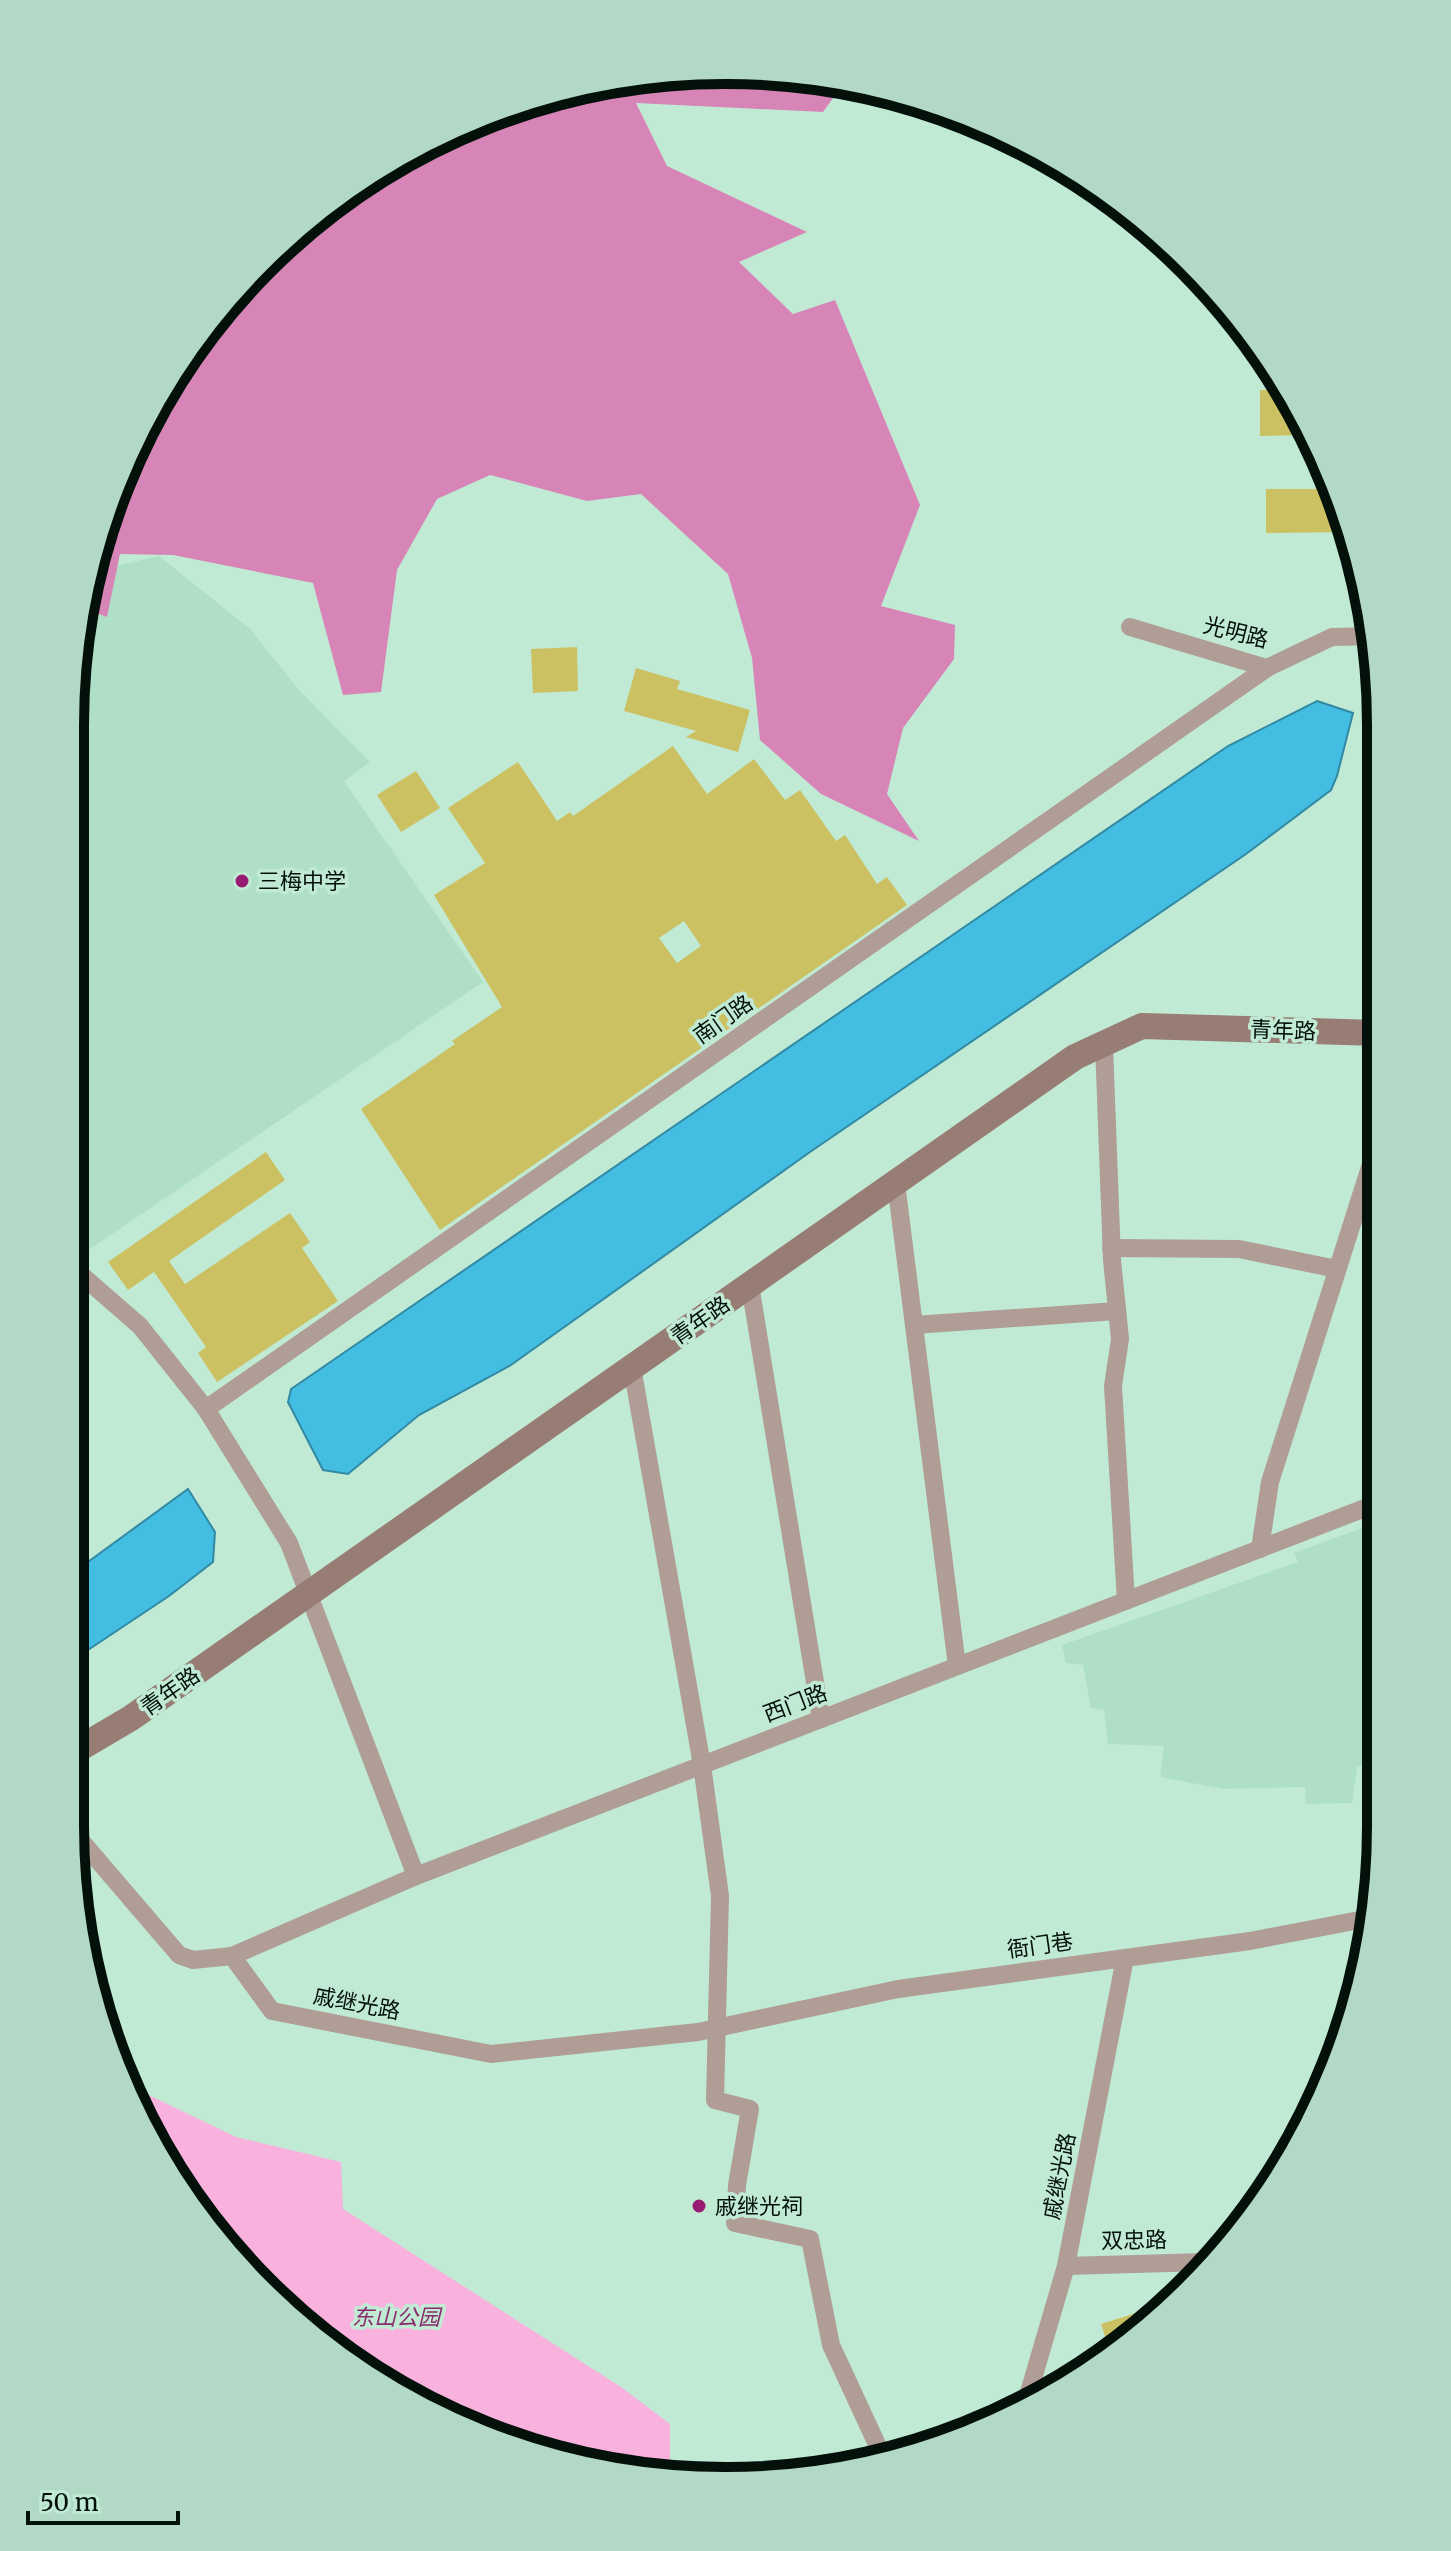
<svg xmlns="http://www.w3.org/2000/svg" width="1451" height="2551" font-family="Merriweather,'Noto Sans SC',serif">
  <rect width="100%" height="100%" fill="#c1ead5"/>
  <g fill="#afdfc6">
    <polygon points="159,556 250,629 298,689 370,762 344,781 483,982 71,1262 71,683 94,571"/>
    <polygon points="1378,1522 1378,1762 1357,1767 1352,1803 1306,1804 1305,1787 1224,1789 1160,1777 1164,1746 1108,1744 1104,1710 1091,1708 1083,1665 1066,1663 1062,1645 1298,1562 1294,1553"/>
  </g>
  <polygon fill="#f9b2dd" points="132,2087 236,2137 341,2162 343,2209 621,2387 670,2424 670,2470 555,2459 361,2370 205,2224"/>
  <polygon fill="#d785b7" points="683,71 811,76 844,83 823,112 636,103 667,166 807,232 739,262 793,314 835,300 920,505 881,606 955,625 954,659 903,728 887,794 919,841 821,794 760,740 752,658 728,574 641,494 587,501 490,475 437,499 397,570 381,692 343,695 313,583 173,555 120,554 107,617 86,609 105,515 158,397 233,293 327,205 436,137 556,92"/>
  <g fill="#44bde3" stroke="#3189a2" stroke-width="2">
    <polygon points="1317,701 1353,713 1337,776 1331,790 1246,854 810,1152 511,1365 419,1415 348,1474 323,1470 288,1402 291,1389 1228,746"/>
    <polygon points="188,1489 215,1532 213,1562 169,1596 70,1662 70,1575"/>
  </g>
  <g fill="#ccc162" fill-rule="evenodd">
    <polygon points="1260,390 1285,390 1307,435 1260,436"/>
    <polygon points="1266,489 1333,489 1346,514 1350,532 1266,533"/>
    <polygon points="577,647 578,691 533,693 531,649"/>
    <polygon points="636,668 680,681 677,689 750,710 738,752 686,737 696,731 624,711"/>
    <path d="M 673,746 L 707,794 L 754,759 L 785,800 L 800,790 L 836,841 L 845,835 L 877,884 L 887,877 L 907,905 L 440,1230 L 361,1109 L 455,1044 L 452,1041 L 502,1007 L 434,895 L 485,863 L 448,808 L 518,762 L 557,821 L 570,812 L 573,816 ZM 684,921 L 701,946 L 677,963 L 659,938 Z"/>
    <polygon points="416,771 440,808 401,832 377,795"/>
    <polygon points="266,1152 285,1180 169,1261 185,1284 290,1213 310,1242 302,1248 338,1301 217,1382 198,1353 206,1347 154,1272 128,1290 108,1262"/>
    <polygon points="1171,2302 1157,2319 1109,2348 1101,2324"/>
  </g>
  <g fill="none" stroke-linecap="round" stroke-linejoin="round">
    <g stroke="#af9d96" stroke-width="18">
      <polyline points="1130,627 1267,668 1332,637 1375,636"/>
      <polyline points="1104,1044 1112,1260 1120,1339 1113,1386 1126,1601"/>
      <polyline points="896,1183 957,1666"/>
      <polyline points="1111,1248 1239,1249 1337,1269"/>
      <polyline points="71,1266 140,1326 206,1409 289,1543 416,1876"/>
      <polyline points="750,1285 821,1719"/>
      <polyline points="914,1325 1117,1311"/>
      <polyline points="632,1367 702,1765 720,1896 715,2100 750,2109 737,2185 735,2223 810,2239 831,2345 881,2453"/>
      <polyline points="206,1409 1267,668"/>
      <polyline points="1260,1549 1270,1482 1377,1145"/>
      <polyline points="71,1829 179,1955 193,1960 232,1956 272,2011 491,2054 698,2032 898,1989 1250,1941 1370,1918"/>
      <polyline points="232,1956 416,1876 1378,1503"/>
      <polyline points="1066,2266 1204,2262"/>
      <polyline points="1027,2399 1066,2266 1125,1958"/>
    </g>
    <polyline stroke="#977d73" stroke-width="26" points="70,1754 131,1718 1075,1057 1142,1026 1377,1033"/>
  </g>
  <g fill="#971a73" stroke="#c1ead5" stroke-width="3">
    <circle cx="242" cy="881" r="8"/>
    <circle cx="699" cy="2206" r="8"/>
  </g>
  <g text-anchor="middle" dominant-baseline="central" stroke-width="7" stroke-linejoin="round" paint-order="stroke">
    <g font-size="22" fill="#04110b" stroke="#c1ead5">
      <text transform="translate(1236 632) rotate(14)">光明路</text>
      <text transform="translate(723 1019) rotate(-35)">南门路</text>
      <text transform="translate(1283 1030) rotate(2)">青年路</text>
      <text transform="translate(700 1320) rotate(-35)">青年路</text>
      <text transform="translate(170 1691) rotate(-35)">青年路</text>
      <text transform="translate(795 1703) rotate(-21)">西门路</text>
      <text transform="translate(1040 1945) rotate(-8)">衙门巷</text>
      <text transform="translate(357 2003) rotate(11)">戚继光路</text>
      <text transform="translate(1059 2176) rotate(-79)">戚继光路</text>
      <text transform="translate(1134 2240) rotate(-1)">双忠路</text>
    </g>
    <g font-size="22" fill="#04110b" stroke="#c1ead5" text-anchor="start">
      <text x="258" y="881">三梅中学</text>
      <text x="715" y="2206">戚继光祠</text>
    </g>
    <g font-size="22" font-style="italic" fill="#8a2b6b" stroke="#c1ead5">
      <text x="396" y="2317">东山公园</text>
    </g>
  </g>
  <path d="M0 0H1451V2551H0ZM725 84H726A641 641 0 0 1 1367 725V1826A641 641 0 0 1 726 2467H725A641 641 0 0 1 84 1826V725A641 641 0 0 1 725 84Z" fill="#b2d9c5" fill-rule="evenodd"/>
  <path fill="none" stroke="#04110b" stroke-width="10" d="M725 84H726A641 641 0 0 1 1367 725V1826A641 641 0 0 1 726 2467H725A641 641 0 0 1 84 1826V725A641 641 0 0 1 725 84Z"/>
  <path d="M28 2511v12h150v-12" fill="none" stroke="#04110b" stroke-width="4"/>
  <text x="40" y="2511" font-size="24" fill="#04110b" stroke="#c1ead5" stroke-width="6" paint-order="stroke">50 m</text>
</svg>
